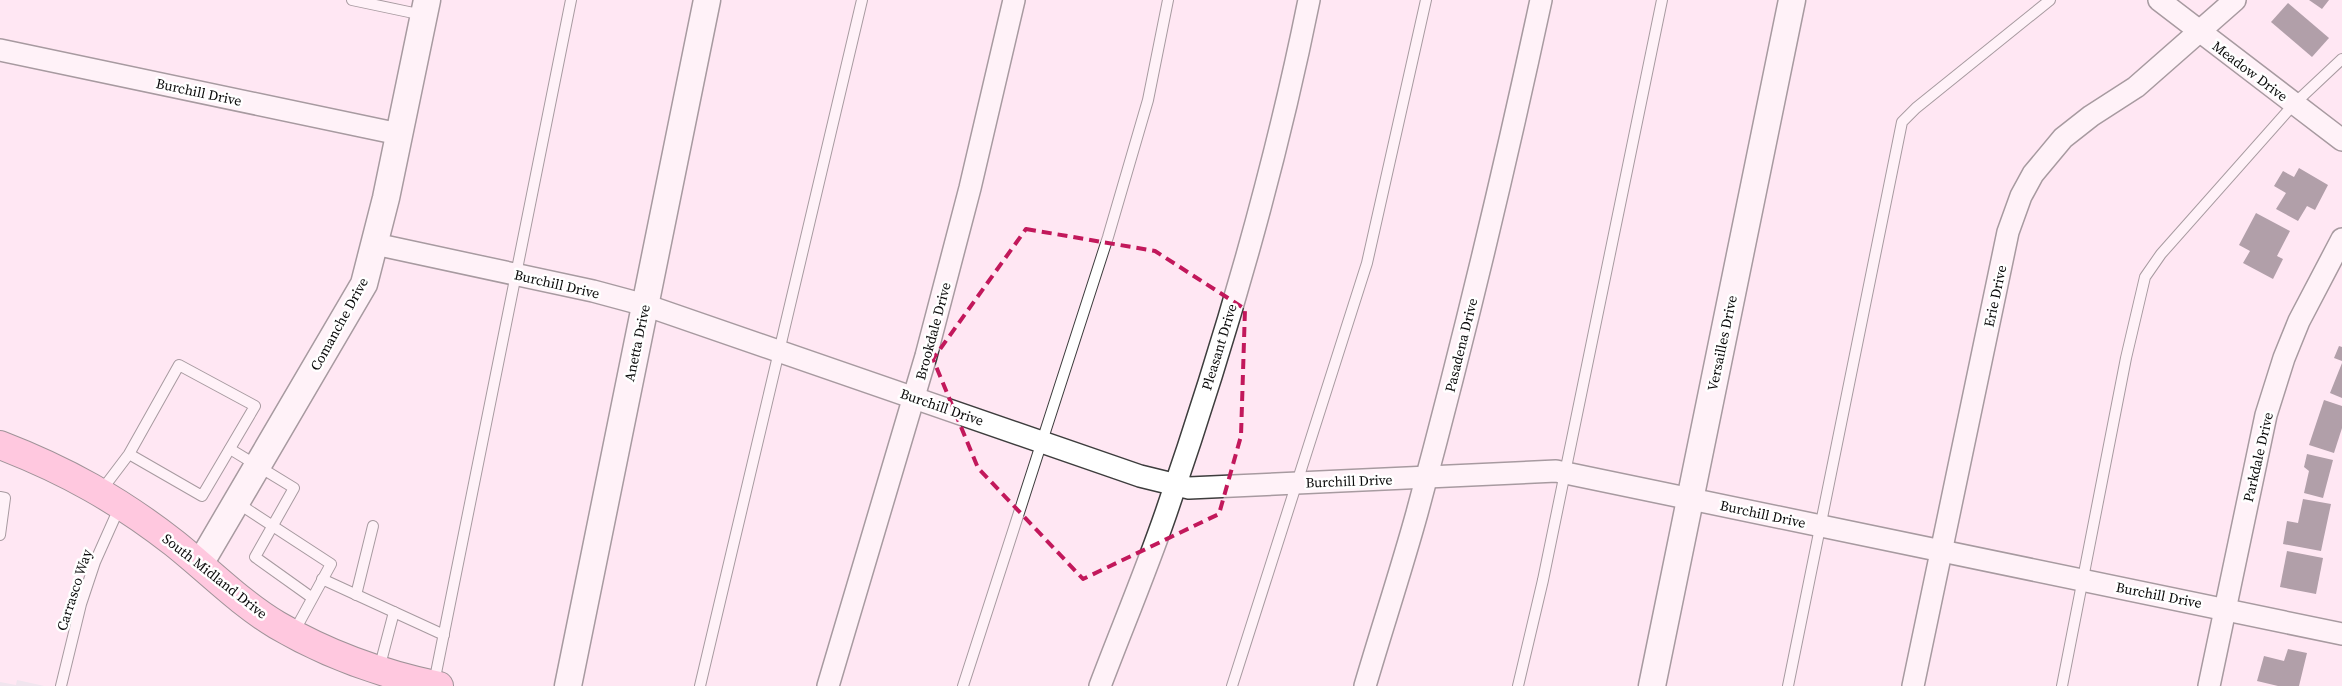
<svg xmlns="http://www.w3.org/2000/svg" width="2342" height="686" font-family="'Source Serif 4',serif">
  <rect width="100%" height="100%" fill="#ffe7f3"/>
  <polygon fill="#dde2e9" points="17,680 40,685 44,686 0,686 0,682 16,685"/>
  <g fill="#524751">
    <polygon points="2309,0 2329,0 2322,9"/>
    <polygon points="2288,3 2329,38 2312,57 2271,22"/>
    <polygon points="2299,168 2328,185 2315,210 2307,206 2298,221 2276,209 2286,193 2274,186 2283,171 2294,177"/>
    <polygon points="2256,213 2290,231 2277,256 2283,259 2273,279 2243,263 2250,251 2239,245"/>
    <polygon points="2339,346 2342,347 2342,361 2334,358"/>
    <polygon points="2342,363 2342,398 2330,393"/>
    <polygon points="2324,400 2342,406 2342,428 2334,453 2309,445"/>
    <polygon points="2307,454 2333,460 2323,498 2304,493 2309,471 2304,467"/>
    <polygon points="2303,499 2331,504 2321,551 2283,544 2287,521 2298,523"/>
    <polygon points="2287,551 2323,558 2316,594 2280,587"/>
    <polygon points="2288,649 2307,653 2299,686 2278,686 2257,681 2264,656 2284,661"/>
  </g>
  <g fill="none" stroke-linecap="round" stroke-linejoin="round">
    <defs>
      <g id="service">
        <polyline points="352,0 423,15"/>
        <polyline points="230,449 294,488 255,557 311,597"/>
        <polyline points="101,491 129,454 179,365 255,406 202,496 129,454"/>
        <polyline points="0,497 5,498 0,535"/>
        <polyline points="236,502 331,564 294,632"/>
        <polyline points="322,579 444,635"/>
        <polyline points="356,595 373,526"/>
        <polyline points="379,669 394,612"/>
        <polyline points="434,683 571,0"/>
        <polyline points="61,686 81,604 95,562 120,506"/>
        <polyline points="700,686 862,0"/>
        <polyline points="963,686 1108,237 1148,100 1168,0"/>
        <polyline points="1232,686 1367,263 1426,0"/>
        <polyline points="1518,686 1543,580 1662,0"/>
        <polyline points="1788,686 1902,122 1916,108 2050,0"/>
        <polyline points="2062,686 2126,358 2145,277 2161,254 2294,104 2342,59"/>
      </g>
      <g id="minor">
        <polyline points="2159,0 2342,140"/>
        <polyline points="0,50 399,134"/>
        <polyline points="375,244 593,291 645,305 1140,476 1189,488 1556,471 2342,634"/>
        <polyline points="828,686 926,356 970,188 1014,0"/>
        <path d="M 1100,686 C 1122,628 1146,571 1166,513 C 1224,345 1274,174 1309,0"/>
        <path d="M 1365,686 C 1382,628 1401,571 1417,513 C 1463,343 1504,172 1541,0"/>
        <polyline points="1913,686 2008,232 2021,196 2033,174 2063,138 2091,116 2136,87 2235,0"/>
        <polyline points="2209,686 2266,415 2284,358 2299,321 2342,239"/>
      </g>
      <g id="tertiary">
        <polyline points="200,564 364,284 386,198 427,0"/>
        <polyline points="568,686 707,0"/>
        <polyline points="1652,686 1792,0"/>
      </g>
      <path id="secondary" d="M 0,445 C 65,470 119,500 174,543 C 208,570 240,603 277,625 C 328,655 382,674 439,686"/>
    </defs>
    <use href="#service" stroke="#3d3d3d" stroke-width="12"/>
    <use href="#minor" stroke="#3d3d3d" stroke-width="24"/>
    <use href="#tertiary" stroke="#3d3d3d" stroke-width="29"/>
    <use href="#secondary" stroke="#2c2c2c" stroke-width="30"/>
    <use href="#service" stroke="#fff" stroke-width="10"/>
    <use href="#minor" stroke="#fff" stroke-width="21"/>
    <use href="#tertiary" stroke="#fff" stroke-width="26"/>
    <use href="#secondary" stroke="#fea3c7" stroke-width="28"/>
  </g>
  <path d="M0 0H2342V686H0ZM 1026,229 L 1155,251 L 1245,309 L 1241,436 L 1219,514 L 1083,579 L 978,468 L 933,359 Z" fill="#ffe7f3" fill-opacity=".55" fill-rule="evenodd"/>
  <path fill="none" stroke="#c2185b" stroke-width="4" stroke-dasharray="10 6" stroke-linejoin="round" d="M 1026,229 L 1155,251 L 1245,309 L 1241,436 L 1219,514 L 1083,579 L 978,468 L 933,359 Z"/>
  <g text-anchor="middle" dominant-baseline="central" stroke-width="5" stroke-linejoin="round" paint-order="stroke">
    <g font-size="14" fill="#0a0a0a" stroke="#fff">
      <text transform="translate(2250 71) rotate(37)">Meadow Drive</text>
      <text transform="translate(199 92) rotate(12)">Burchill Drive</text>
      <text transform="translate(557 284) rotate(13)">Burchill Drive</text>
      <text transform="translate(1995 296) rotate(-78)">Erie Drive</text>
      <text transform="translate(339 324) rotate(-61)">Comanche Drive</text>
      <text transform="translate(933 331) rotate(-75)">Brookdale Drive</text>
      <text transform="translate(637 343) rotate(-78)">Anetta Drive</text>
      <text transform="translate(1722 343) rotate(-78)">Versailles Drive</text>
      <text transform="translate(1461 345) rotate(-76)">Pasadena Drive</text>
      <text transform="translate(1219 347) rotate(-73)">Pleasant Drive</text>
      <text transform="translate(942 407) rotate(19)">Burchill Drive</text>
      <text transform="translate(2258 457) rotate(-77)">Parkdale Drive</text>
      <text transform="translate(1349 481) rotate(-2)">Burchill Drive</text>
      <text transform="translate(1763 514) rotate(12)">Burchill Drive</text>
      <text transform="translate(215 576) rotate(38)">South Midland Drive</text>
      <text transform="translate(74 590) rotate(-72)">Carrasco Way</text>
      <text transform="translate(2159 595) rotate(11)">Burchill Drive</text>
    </g>
  </g>
</svg>
